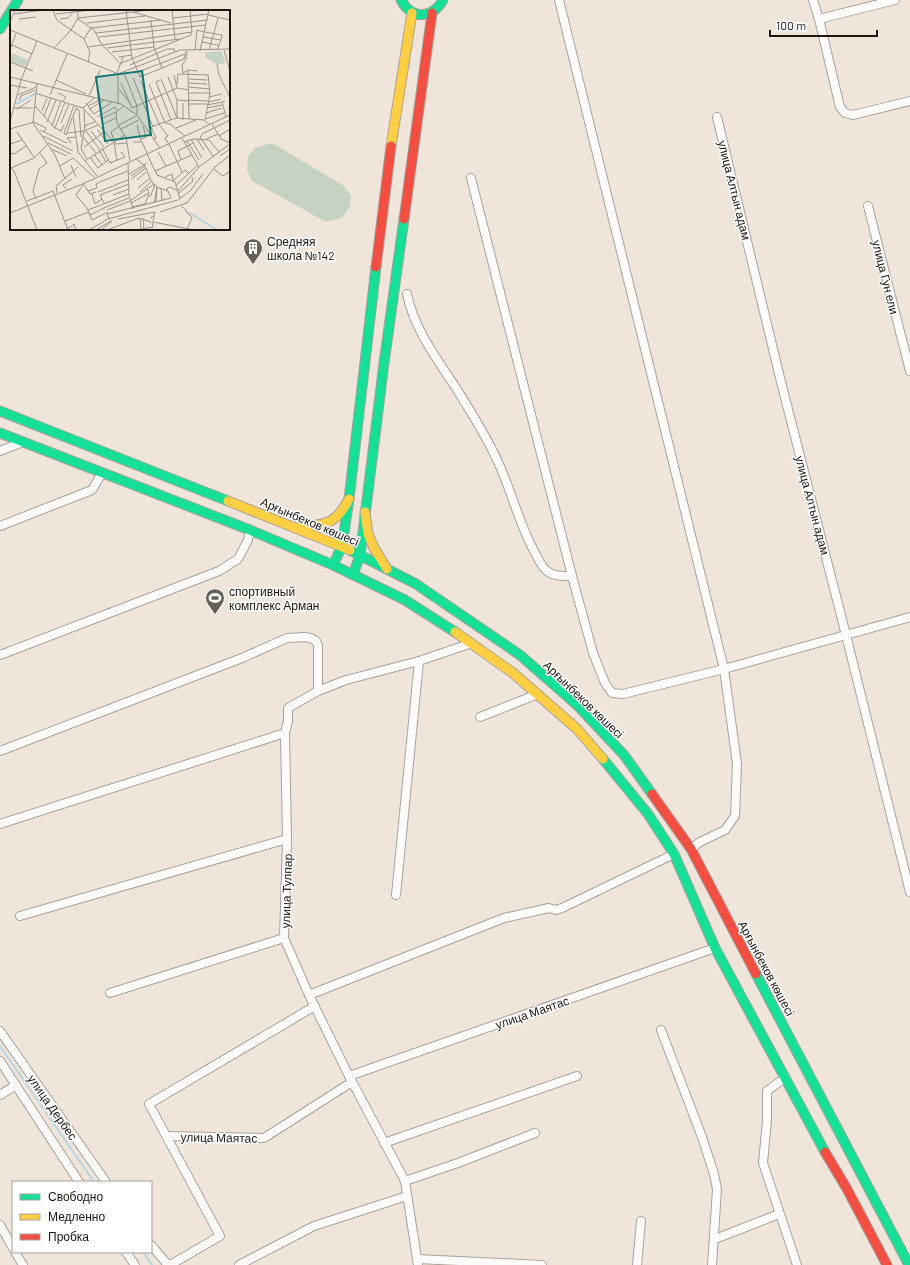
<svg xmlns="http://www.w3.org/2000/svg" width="910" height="1265" font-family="Barlow,sans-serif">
  <rect width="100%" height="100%" fill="#efe5db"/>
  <polygon fill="#c6d2c2" points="272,143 344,186 351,196 350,207 341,218 326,222 252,181 247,170 248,156 255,148"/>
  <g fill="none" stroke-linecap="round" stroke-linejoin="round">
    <g stroke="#b9d5e1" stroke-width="2">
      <polyline points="0,1046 94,1182"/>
      <polyline points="143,1252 152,1265"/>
    </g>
    <defs>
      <g id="street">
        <polyline points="559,0 724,669 737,764 735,816 725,830 700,842 691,849"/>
        <polyline points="813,0 819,19 895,0"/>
        <polyline points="819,19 840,107 845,113 853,115 910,101"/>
        <polyline points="717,117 781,382 846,635 910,892"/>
        <polyline points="471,178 572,576 593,653 605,683 612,693 623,694 724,669 910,617"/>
        <polyline points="868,206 910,371"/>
        <path d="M 407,294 C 414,329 437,359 456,388 C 471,412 487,437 498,462 C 511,490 518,520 532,547 C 536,554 539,562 544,568 C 551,577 563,576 572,576"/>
        <polyline points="0,451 23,442"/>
        <polyline points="0,526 92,490 102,473"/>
        <polyline points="0,655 219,571 238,559 248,540 250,530"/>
        <polyline points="480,717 538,694"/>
        <polyline points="0,751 242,658 287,638 304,637 311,638 316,641 318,645 318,691"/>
        <polyline points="0,824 285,733"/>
        <polyline points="396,895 419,661"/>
        <polyline points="20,916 287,839"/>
        <polyline points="110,993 284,938"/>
        <polyline points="309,995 504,918 549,908 556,910 562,908 674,854"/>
        <polyline points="661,1030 702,1137 714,1174 717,1189 712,1265"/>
        <polyline points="0,1031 106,1182"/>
        <polyline points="0,1061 79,1182"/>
        <polyline points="349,1076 715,948"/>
        <polyline points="786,1077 767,1091 767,1120 763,1163 797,1265"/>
        <polyline points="0,1095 16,1085"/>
        <polyline points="166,1136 264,1138 352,1082"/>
        <polyline points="384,1143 577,1076"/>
        <polyline points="405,1181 458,1163 535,1133"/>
        <polyline points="0,1225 13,1248"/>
        <polyline points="715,1239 779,1214"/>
        <polyline points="151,1245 168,1265"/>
        <polyline points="15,1252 23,1265"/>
        <polyline points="126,1252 135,1265"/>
        <polyline points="418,1259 542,1265"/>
        <polyline points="170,1265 220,1236 149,1104 315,1006"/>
        <polyline points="239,1265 314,1226 407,1196"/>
        <polyline points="418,1265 405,1181 349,1076 309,995 284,938 287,839 285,733 288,721 288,708 318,691 346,680 419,661 472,643"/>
        <polyline points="637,1265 641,1221"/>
      </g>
      <g id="fast">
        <path d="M 401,0 C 412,20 432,19 443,0"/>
        <polyline points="0,29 18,0"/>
        <polyline points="0,411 228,501"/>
        <polyline points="0,433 250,530 333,565 405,600 455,632"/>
        <polyline points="350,550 416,584 520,655 576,704 624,755 652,794"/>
        <polyline points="333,565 342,546 349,499 376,267"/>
        <polyline points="353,574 360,556 384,363 404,219"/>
        <polyline points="603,759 648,814 674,854 715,948 825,1152"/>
        <polyline points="756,974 909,1265"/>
      </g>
      <g id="slow">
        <polyline points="391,146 412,13"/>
        <polyline points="228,501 350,550"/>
        <polyline points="365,512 368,534 374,548 387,569"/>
        <path d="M 301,527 C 326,525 337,523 349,499"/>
        <polyline points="455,632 513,673 577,729 603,759"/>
      </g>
      <g id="jam">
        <polyline points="404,219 432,13"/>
        <polyline points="376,267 391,146"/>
        <polyline points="652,794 691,849 756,974"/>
        <polyline points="825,1152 847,1189 887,1265"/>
      </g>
    </defs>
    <use href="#street" stroke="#aaa29b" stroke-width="10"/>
    <use href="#fast" stroke="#aaa29b" stroke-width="11"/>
    <use href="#slow" stroke="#aaa29b" stroke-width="11"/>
    <use href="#jam" stroke="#aaa29b" stroke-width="11"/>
    <use href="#street" stroke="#fdfbfa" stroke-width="8"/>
    <use href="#fast" stroke="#16e098" stroke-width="9"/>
    <use href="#slow" stroke="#ffcf43" stroke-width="9"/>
    <use href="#jam" stroke="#f24e42" stroke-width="9"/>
  </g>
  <defs>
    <symbol id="building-pin" viewBox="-11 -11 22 30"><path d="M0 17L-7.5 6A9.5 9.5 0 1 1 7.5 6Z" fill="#665f57" stroke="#fff"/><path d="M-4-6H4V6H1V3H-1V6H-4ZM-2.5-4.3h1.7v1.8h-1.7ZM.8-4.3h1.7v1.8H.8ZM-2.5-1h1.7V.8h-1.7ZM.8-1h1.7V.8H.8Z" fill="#fff"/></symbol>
    <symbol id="stadium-pin" viewBox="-11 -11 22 30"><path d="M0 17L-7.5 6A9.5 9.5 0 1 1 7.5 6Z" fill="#665f57" stroke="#fff"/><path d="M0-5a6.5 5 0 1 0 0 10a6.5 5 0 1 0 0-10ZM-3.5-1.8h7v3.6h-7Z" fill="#fff"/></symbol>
  </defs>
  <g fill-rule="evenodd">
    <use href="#building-pin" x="242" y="237" width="22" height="30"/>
    <use href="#stadium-pin" x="204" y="587" width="22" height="30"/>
  </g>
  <g text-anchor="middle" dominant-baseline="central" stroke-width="3" stroke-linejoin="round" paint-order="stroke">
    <g font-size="12" fill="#1d1710" stroke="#fff">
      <text transform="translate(735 190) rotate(76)">улица Алтын адам</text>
      <text transform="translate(886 277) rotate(76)">улица Гун ели</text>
      <text transform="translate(813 505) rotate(75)">улица Алтын адам</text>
      <text transform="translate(310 521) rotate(23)">Арғынбеков көшесі</text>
      <text transform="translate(584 699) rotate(44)">Арғынбеков көшесі</text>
      <text transform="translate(286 891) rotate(-88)">улица Тулпар</text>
      <text transform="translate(767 968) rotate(62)">Арғынбеков көшесі</text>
      <text transform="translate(532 1012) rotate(-19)">улица Маятас</text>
      <text transform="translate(53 1107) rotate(55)">улица Дербес</text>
      <text transform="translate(219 1137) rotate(1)">улица Маятас</text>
    </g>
    <g font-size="12" fill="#1d1710" stroke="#fff" text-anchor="start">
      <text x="267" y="241">Средняя<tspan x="267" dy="14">школа №142</tspan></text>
      <text x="229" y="591">спортивный<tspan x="229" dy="14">комплекс Арман</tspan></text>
    </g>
  </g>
  <g transform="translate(10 10)">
    <rect width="220" height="220" fill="#efe5db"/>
    <path d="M 211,41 L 216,52 L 208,55 L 195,47 L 195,42 ZM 2,43 L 18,50 L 15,57 L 0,51 Z" fill="#c6d2c2"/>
    <path fill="none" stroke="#b9d5e1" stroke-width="2" d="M 6,94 L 25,84M 178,202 L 207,220"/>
    <path fill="none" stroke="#9b938a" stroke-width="1" d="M 43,0 L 47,10 L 74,29M 116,0 L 122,48 L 128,62 L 175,44 L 174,49 L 130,67 L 128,62M 162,0 L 165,29M 124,2 L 137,0M 4,4 L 34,0M 46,4 L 81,0M 198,5 L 220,10M 68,8 L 123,2 L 161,13M 163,8 L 198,4M 9,9 L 26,7M 50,9 L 58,8 L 64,1M 68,9 L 84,20 L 92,35 L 109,52M 141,10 L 144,37 L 152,58M 0,12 L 5,0M 77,13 L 135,6M 0,20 L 106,63M 182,22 L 181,12 L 197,10M 195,22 L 212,25 L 211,30M 86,23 L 181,12 L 180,0M 89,27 L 196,15M 193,27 L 211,30 L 207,40M 192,32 L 208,35M 2,35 L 22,44M 78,37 L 182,22M 44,38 L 61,20 L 68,8 L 68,2M 97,38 L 170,29M 0,39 L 6,24M 185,40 L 187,20 L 194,22M 199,40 L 208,8M 214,40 L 220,61M 190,41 L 199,0M 102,42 L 144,37M 109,47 L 122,45M 0,52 L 23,61M 78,53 L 80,42 L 74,29 L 81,18 L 151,10M 109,54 L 181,25 L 182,22M 207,54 L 209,65 L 220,87M 120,55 L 157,39 L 164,39 L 165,42M 178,61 L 179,108M 107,63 L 113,47M 114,63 L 127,96 L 127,105M 173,63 L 172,55 L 176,49 L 177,42 L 175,42M 173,63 L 178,60 L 187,61M 108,64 L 170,40 L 220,39M 108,65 L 108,93M 164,65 L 167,78M 0,67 L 111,94 L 127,105 L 150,138M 158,67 L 167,90 L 167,108M 123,68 L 143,117M 151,69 L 167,108M 179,69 L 197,70M 46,70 L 76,84M 150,70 L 146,72 L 161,110M 131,71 L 139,91M 111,73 L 122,98 L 167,78M 179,73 L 197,74M 27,74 L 23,113 L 45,145 L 55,169M 139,74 L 155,113 L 160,114 L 175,126M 167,74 L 168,64 L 198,65M 0,75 L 17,78M 179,77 L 200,79M 167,78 L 179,80M 109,79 L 119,92M 25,83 L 73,98 L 106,134M 48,83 L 56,87 L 53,91M 179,83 L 200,83M 8,85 L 26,77M 40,85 L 57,44M 79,86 L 90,60M 199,87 L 212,84M 9,90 L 11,86 L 25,80M 167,90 L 179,91M 179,90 L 198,91M 139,91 L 150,116 L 158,126 L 155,128 L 158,133M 215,91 L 212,92 L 216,107M 198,92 L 211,89M 76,93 L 84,104 L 102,92M 173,93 L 173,110M 179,94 L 197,94M 197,95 L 212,92M 25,96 L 45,118 L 51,121 L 54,115M 67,96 L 63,106 L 68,142 L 87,166M 78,96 L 90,90M 114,96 L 106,102 L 107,113 L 116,128 L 120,151M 4,98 L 23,98M 73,98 L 84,88M 197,98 L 212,95M 7,99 L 21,90M 66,99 L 69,100 L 71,127M 80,99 L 94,90M 74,100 L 75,120 L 90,140M 32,101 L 37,88M 196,103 L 212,98M 34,106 L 41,88M 87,107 L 105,97 L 107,100M 62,108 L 56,125 L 54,123 L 64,95M 91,109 L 106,102M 195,109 L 214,103M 195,110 L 200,84 L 198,64M 0,112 L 11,70 L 27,31M 24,112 L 36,118 L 34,122M 37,112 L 46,90M 51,113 L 59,94M 93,114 L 106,108M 202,114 L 211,129 L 220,133M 109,115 L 126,106M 127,115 L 131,132M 42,116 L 51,91M 45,118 L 55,92M 74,118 L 76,115 L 85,112M 166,118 L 186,110M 0,119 L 24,112M 87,119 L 98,134M 111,119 L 129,110M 30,120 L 57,133M 74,121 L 71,139 L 77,149M 81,121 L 94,137M 7,122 L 24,147M 57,123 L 74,121 L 88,115M 33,126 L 63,141M 209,126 L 220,119M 73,127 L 86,143M 172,128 L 189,157M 131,129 L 136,127 L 133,116M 144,129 L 146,128 L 141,117 L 166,108 L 194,110 L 200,115M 181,129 L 192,148M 187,129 L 194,140M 190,129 L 192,124 L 220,110M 196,129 L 208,124M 104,130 L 101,122 L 109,116M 192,130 L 203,146M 177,131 L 189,150M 123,132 L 132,132 L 137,143M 174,132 L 183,129 L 199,130 L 209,142M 38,133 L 61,144M 61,133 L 57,128 L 66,127M 104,133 L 107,150M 0,134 L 12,130M 105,134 L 117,133M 159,134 L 172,162M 74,137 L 94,122M 92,138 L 100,153 L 115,147 L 111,142M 41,139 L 57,146M 89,140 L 96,152M 148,142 L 156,156M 0,143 L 4,144 L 16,136M 84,144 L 92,155M 137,144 L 147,165 L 165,172 L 170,189M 210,146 L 220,139M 80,147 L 88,158 L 98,150M 171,150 L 168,141 L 183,133M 75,151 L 115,125M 118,153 L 119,185 L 123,199M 61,155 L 66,167M 50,156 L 63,148 L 84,167M 0,157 L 4,161 L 27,220M 1,158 L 24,148 L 38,134M 204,159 L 213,166 L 220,161M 145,161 L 182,145M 119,164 L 137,153M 121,166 L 135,156M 155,167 L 162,164 L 163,170M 121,169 L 136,158M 127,170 L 136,162M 163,171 L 175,160 L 179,164M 74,174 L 66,185 L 77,198 L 82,210 L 98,202M 74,175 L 80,184 L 86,182M 166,175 L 188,155M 128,178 L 139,169M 151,178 L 152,191M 56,179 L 53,175 L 62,169M 156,180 L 159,177 L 167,180M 43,181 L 58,220M 78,181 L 87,178 L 86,174 L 92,171 L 118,161M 168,181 L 189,157 L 220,134M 88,182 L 118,170M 130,182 L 141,172M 47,183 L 46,176 L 68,157M 169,183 L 183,171 L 182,167M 82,184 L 85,194 L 92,189M 103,185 L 119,179M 140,187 L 145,175M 26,189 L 23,181 L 29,159 L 37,153 L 30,143M 17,191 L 43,181M 120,191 L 144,174M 146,192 L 147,177M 94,193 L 90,185 L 119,174M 121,193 L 139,183 L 137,179M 144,193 L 147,177M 172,196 L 182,208 L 177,219M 96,197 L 119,188M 122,197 L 135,194 L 139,184M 78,200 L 119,184M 97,200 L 120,191M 150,202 L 177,193 L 205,157 L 220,145M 0,203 L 75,173 L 220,105M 80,205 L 96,197M 144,206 L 143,212 L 184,220M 130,208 L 131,220M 133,208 L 134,220M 99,209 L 97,204 L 161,188 L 158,181 L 147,177 L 141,171 L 135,156 L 126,149M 108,209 L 145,202 L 144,206 L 140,208M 55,211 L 79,202M 56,220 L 64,214 L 66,220M 79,220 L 98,209 L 168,190 L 180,181 L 193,164M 86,220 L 101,211M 91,220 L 102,211M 97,220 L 129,208 L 141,212M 126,220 L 143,217 L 142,212"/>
    <path fill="#0f766e" fill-opacity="0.15" stroke="#0f766e" stroke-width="2" d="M 132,61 L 141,125 L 95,131 L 86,67 Z"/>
    <rect width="220" height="220" fill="none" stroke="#1d1710" stroke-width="2"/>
  </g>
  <rect x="12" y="1181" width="140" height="72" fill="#ffffff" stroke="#a5a29f"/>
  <rect x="20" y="1194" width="20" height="6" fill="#16e098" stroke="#a5a29f"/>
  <text x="48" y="1201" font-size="12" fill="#1d1710">Свободно</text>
  <rect x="20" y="1214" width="20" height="6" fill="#ffcf43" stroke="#a5a29f"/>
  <text x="48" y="1221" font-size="12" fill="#1d1710">Медленно</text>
  <rect x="20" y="1234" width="20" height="6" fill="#f24e42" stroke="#a5a29f"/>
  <text x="48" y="1241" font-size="12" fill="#1d1710">Пробка</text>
  <path d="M770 30v6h107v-6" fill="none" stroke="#1d1710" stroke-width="2"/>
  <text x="776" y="30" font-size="12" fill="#1d1710" stroke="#ffffff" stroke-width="3" paint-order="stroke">100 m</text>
</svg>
